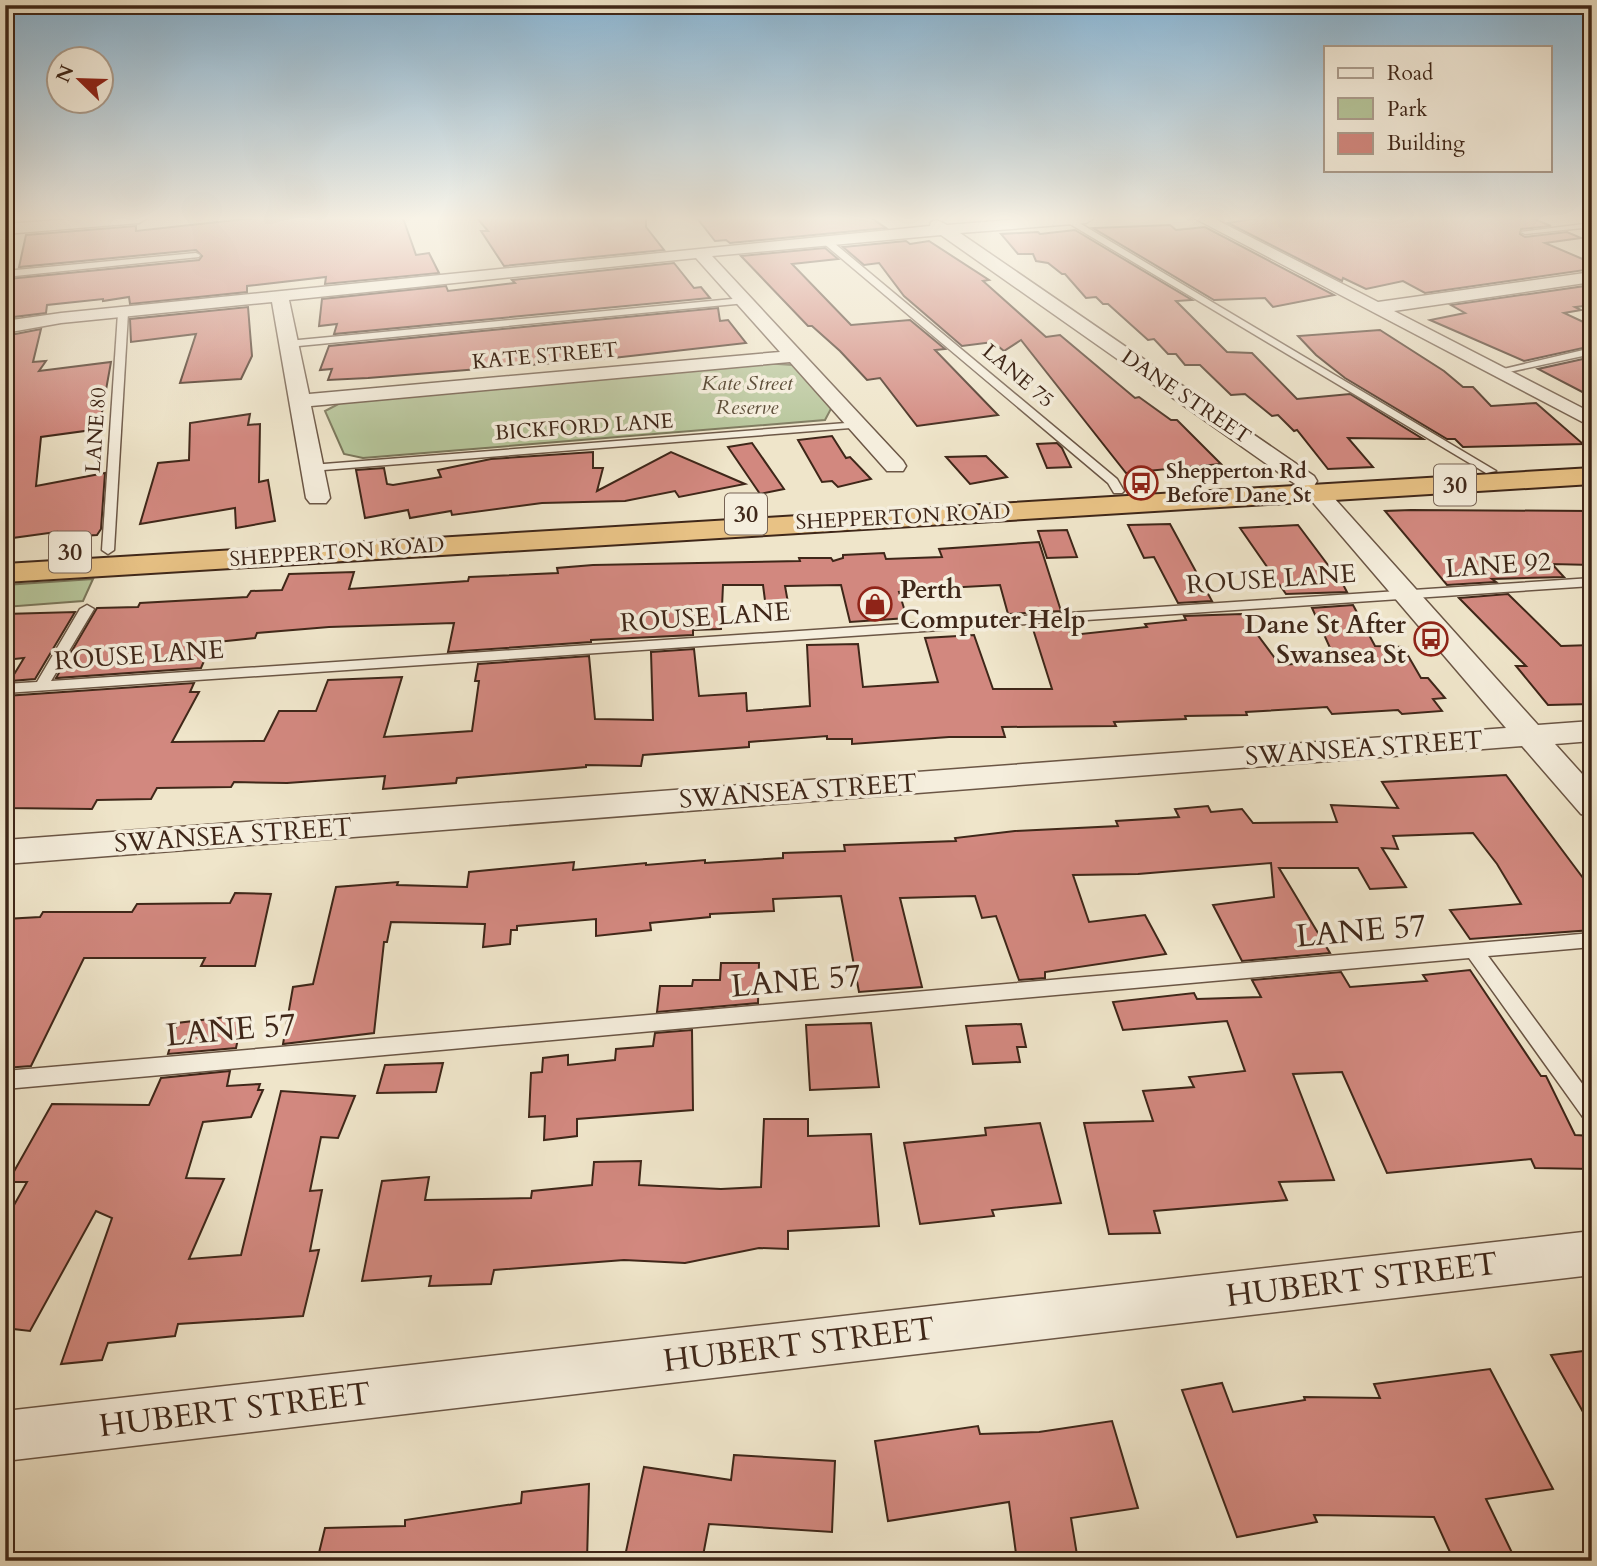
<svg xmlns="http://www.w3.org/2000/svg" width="1597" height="1566" font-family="Cardo,serif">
  <rect width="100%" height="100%" fill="#efe5ca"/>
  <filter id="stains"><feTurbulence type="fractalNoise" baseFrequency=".00286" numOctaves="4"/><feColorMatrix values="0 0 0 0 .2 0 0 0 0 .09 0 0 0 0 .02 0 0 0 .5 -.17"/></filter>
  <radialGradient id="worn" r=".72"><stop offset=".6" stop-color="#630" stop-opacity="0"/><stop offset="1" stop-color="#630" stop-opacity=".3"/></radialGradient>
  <g fill="#b6c59a" stroke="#7a765a" stroke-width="2">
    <polygon points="764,363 792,365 833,405 825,420 363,458 344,454 325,411 346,400"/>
    <polygon points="93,579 83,601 5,607 5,585"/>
  </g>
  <g fill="#d2887f" stroke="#3f2719" stroke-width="2">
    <polygon points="254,218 403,218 416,255 429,253 439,273 325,284 326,277 247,286 247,292 130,304 129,297 103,301 103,299 47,305 46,313 5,318 8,279 199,260 202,256 196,250 19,267 26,235 136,226 136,231"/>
    <polygon points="477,218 646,218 646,227 664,250 504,266 481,231 488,231"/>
    <polygon points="697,218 871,218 886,228 730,243 726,240 715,241"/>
    <polygon points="1257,218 1532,218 1551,226 1521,229 1520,234 1525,237 1567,232 1581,238 1545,243 1592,263 1592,269 1425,293 1403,281 1366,289 1343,278 1342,281 1228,223"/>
    <polygon points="1170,225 1176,230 1205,227 1334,295 1273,307 1265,298 1214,300 1093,228"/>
    <polygon points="1075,230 1192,300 1176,301 1227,352 1252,353 1297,399 1350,394 1423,439 1348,438 1373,467 1328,469 1297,430 1294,431 1278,415 1272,416 1245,394 1231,395 1200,365 1185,365 1176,354 1168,354 1154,339 1148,340 1108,304 1103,304 1096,297 1086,298 1065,274 1062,274 1048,263 1036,261 1033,254 1018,254 1001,234 1038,232 1040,234"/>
    <polygon points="906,241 910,244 929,241 989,280 983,281 1046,337 1060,335 1135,398 1139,397 1171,420 1177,420 1221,464 1126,473 1021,340 1004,351 993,342 962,346 904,296 879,263 864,265 843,247"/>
    <polygon points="825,248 838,259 792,264 851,325 910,320 945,349 935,350 998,415 917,426 880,378 867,380 840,351 812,326 808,326 741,256"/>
    <polygon points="674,263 694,288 701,287 710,298 334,334 337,324 319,326 322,299 446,286 448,291 515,283 512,280"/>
    <polygon points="1592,285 1592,305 1575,307 1581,310 1564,313 1592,326 1592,346 1524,361 1430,320 1465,313 1451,305"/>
    <polygon points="248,307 252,356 241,379 180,383 196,334 131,342 130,319"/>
    <polygon points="718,308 720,321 728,320 746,343 604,359 368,378 328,380 332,369 320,370 329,346"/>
    <polygon points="41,329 33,362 46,361 39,371 111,362 99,429 41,437 36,486 105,473 101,529 97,535 52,538 56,532 5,539 5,336"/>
    <polygon points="1380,330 1444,371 1463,387 1473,387 1491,406 1536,403 1583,444 1463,447 1455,439 1447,439 1345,378 1316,355 1298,336"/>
    <polygon points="1592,357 1592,397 1538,369"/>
    <polygon points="250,414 248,425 260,424 259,482 268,480 275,521 236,528 235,508 140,524 158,463 189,460 190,423"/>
    <polygon points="832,436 846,458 850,457 871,479 838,487 832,481 822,482 798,440"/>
    <polygon points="752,443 784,489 760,494 728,447"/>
    <polygon points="1057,443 1062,448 1071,467 1047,468 1037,444"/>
    <polygon points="593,452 593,468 603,468 597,491 671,452 745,484 679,497 675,491 625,501 542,503 452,515 451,511 410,518 408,510 365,518 356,470 384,468 387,484 393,485 441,477 438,470 491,459"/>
    <polygon points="986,456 1007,477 970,484 946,457"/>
    <polygon points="1411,510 1592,511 1592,565 1552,564 1564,577 1492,579 1496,582 1447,585 1385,511"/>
    <polygon points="1170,524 1212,601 1178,603 1154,557 1144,558 1128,525"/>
    <polygon points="1298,525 1334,573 1337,573 1347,592 1286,594 1240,528"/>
    <polygon points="1067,530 1077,557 1047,558 1038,531"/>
    <polygon points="1039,542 1061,611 1008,614 1000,585 945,588 899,592 907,618 850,622 841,585 785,586 790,614 767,616 763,585 723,585 721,629 693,630 693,635 591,640 591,642 448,652 454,623 329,627 257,633 255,638 217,642 211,645 201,668 56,678 97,608 138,607 140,603 247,597 251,591 282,590 289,574 354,572 349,589 468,581 469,577 558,573 557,568 593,565 800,561 799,558 831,558 833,561 843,558 843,555 884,553 886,559 942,557 939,549"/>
    <polygon points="1508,594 1561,646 1592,645 1592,704 1548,705 1516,666 1526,666 1459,598"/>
    <polygon points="1353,605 1375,646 1403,647 1421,678 1428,678 1445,698 1433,699 1442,711 1402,714 1398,710 1332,714 1327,707 1246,712 1247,715 1185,716 1186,719 1114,722 1116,726 1002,727 1005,737 949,737 852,744 852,739 827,739 827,736 749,742 749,747 643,755 641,766 586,765 586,767 457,778 456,783 383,789 385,776 287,783 234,782 231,787 157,788 151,799 97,800 92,809 5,808 5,696 194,683 190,692 199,692 172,742 264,741 279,711 316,711 328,680 402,677 384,737 472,731 479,681 475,681 478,664 589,656 595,719 653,720 651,652 694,649 699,696 746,693 747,711 810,706 807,645 858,644 863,687 938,682 925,638 974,635 993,689 1052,689 1032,626 1066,624 1072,635 1147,627 1145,624 1186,620 1184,616 1242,614 1280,665 1336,661 1312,608"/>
    <polygon points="75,612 35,679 10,681 24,658 5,660 5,614"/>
    <polygon points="1506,775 1592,890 1592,930 1470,939 1450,910 1521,904 1497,864 1473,833 1393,836 1398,849 1382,848 1406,887 1370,889 1358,868 1279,868 1330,953 1242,961 1213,905 1274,897 1271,863 1138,874 1073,875 1089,922 1145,915 1166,954 1045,972 1045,978 1019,980 996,916 982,918 975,896 900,898 922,987 859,992 841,896 773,899 774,911 710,914 710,917 650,923 651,930 596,936 596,919 517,926 517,930 511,930 510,944 483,947 485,924 391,922 387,942 384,942 374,1033 283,1044 293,987 313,984 336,887 398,882 397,885 467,887 469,872 574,862 573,870 646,863 646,865 705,860 705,863 783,858 783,853 845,851 844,845 956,841 955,838 1015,831 1118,826 1116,821 1179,817 1175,809 1208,806 1211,812 1242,809 1253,823 1337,822 1331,805 1398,808 1382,782"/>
    <polygon points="235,893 271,894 255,966 201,966 205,958 84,958 31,1066 5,1068 5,919 40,917 43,912 132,912 137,904 230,903"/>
    <polygon points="721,963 759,963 758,1003 657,1012 660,986 692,986 693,980 720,980"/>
    <polygon points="1470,970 1541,1076 1546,1076 1575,1135 1592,1136 1592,1169 1535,1168 1531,1159 1387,1173 1342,1072 1293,1074 1334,1180 1279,1182 1287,1200 1154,1211 1160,1233 1109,1234 1084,1123 1153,1121 1143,1091 1194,1087 1189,1077 1245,1071 1227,1021 1123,1030 1113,1002 1194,993 1197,999 1261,997 1252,980 1341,972 1350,987 1427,981 1423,975"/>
    <polygon points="243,1015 236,1048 168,1054 177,1023"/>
    <polygon points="871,1023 879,1087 810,1090 806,1025"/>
    <polygon points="1021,1024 1026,1047 1017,1047 1020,1062 973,1064 966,1026"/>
    <polygon points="692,1030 693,1110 577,1119 577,1136 544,1140 545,1116 529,1117 531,1073 542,1072 543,1058 568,1055 568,1065 615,1060 616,1049 653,1046 655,1033"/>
    <polygon points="443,1063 436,1092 377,1093 385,1065"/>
    <polygon points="230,1071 227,1086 260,1084 258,1090 263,1090 251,1117 203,1122 186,1178 224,1179 189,1259 241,1255 281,1091 355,1096 338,1138 321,1137 310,1191 322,1190 310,1251 319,1250 303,1316 178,1324 175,1336 108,1343 102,1360 61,1364 112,1218 96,1211 30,1331 5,1328 5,1221 27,1182 8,1182 52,1104 149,1105 161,1078"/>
    <polygon points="764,1119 808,1119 808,1136 871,1134 879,1226 788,1231 788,1249 759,1248 685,1263 624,1260 494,1270 491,1284 429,1286 431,1276 362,1281 382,1181 429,1177 425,1200 531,1198 532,1191 592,1185 594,1162 641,1161 639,1185 721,1189 761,1187"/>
    <polygon points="1040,1123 1061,1203 992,1210 994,1216 920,1224 904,1143 986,1135 985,1128"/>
    <polygon points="1592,1350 1592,1428 1551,1355"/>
    <polygon points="1490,1369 1553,1489 1486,1499 1516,1561 1454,1561 1434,1517 1314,1515 1317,1522 1237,1537 1182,1390 1222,1383 1233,1412 1305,1400 1304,1397 1380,1398 1374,1384"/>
    <polygon points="1112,1421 1138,1508 1071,1518 1078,1561 1017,1561 1009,1502 888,1521 875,1441 978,1426 980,1434 1039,1432"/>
    <polygon points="734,1455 835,1461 832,1532 709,1524 702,1561 624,1561 644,1467 731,1480"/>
    <polygon points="589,1484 587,1561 317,1561 325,1528 405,1526 405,1520 521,1503 522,1492"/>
  </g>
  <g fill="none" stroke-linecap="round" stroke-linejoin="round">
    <defs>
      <g id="service">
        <polygon points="1065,218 1071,218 1496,471 1486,473 1065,221"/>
        <polygon points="1592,223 1592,227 1525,234 1521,232"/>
        <polygon points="822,238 828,238 1117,479 1124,491 1122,493 1114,493 1108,483 822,242"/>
        <polygon points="196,253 200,255 199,257 5,277 5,271"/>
        <polygon points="743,298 747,301 746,303 288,347 283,344 288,341"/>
        <polygon points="123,310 128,313 114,550 108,554 102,550 118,313"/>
        <polygon points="1592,348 1592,354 1500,374 1495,371"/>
        <polygon points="859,422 864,425 863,427 311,471 305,468 311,465"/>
        <polygon points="1592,578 1592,586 5,693 5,684 37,682 80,609 87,605 94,609 51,681"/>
        <polygon points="1592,933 1592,947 1488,956 1592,1097 1592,1123 1585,1120 1469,958 5,1089 5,1071"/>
      </g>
      <g id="minor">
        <polygon points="86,218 147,218 139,223 5,234 5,224"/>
        <path d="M 1035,218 L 1094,218 L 1086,223 L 960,233 L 1314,476 L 1317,481 L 1314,486 L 1298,486 L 941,235 L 712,256 L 903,461 L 906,466 L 903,471 L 887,471 L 790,362 L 311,406 L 330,498 L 326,503 L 310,503 L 306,498 L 272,302 L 61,323 L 5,333 L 5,321 L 61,313 L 930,226 L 931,222 L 937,220 L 947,225 ZM 696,258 L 780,352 L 309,394 L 289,300 Z"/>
        <polygon points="1194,218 1213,218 1378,302 1592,272 1592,282 1394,311 1592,413 1592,427"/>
        <polygon points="1318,487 1326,489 1538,725 1592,721 1592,741 1555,744 1592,785 1592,817 1581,814 1522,746 5,864 5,840 1506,728 1310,499 1306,494 1310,489"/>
        <polygon points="1592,1231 1592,1275 5,1461 5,1411"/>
      </g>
      <polygon id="trunk" points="1592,468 1592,484 5,582 5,564"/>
    </defs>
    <use href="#service" stroke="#6b5645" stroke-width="3"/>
    <use href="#minor" stroke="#6b5645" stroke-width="3"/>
    <use href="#trunk" stroke="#3f2719" stroke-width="4"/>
    <use href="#service" fill="#f5eedd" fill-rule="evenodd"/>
    <use href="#minor" fill="#f5eedd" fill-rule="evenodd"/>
    <use href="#trunk" fill="#e8c285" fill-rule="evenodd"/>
  </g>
  <linearGradient id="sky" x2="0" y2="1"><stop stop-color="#8ab8d8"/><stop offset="0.5" stop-color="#f8f3e7"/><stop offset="1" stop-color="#f8f3e7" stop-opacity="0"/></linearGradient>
  <rect width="1597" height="437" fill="url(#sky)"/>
  <defs>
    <symbol id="bus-ring" viewBox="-11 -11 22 22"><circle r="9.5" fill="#f5eedd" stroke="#8f2418" stroke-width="1.5"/><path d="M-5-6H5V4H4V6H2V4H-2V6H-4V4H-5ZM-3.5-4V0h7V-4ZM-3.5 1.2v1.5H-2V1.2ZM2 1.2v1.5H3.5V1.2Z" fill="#8f2418"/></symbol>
    <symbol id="shop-ring" viewBox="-11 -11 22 22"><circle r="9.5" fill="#f5eedd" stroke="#8f2418" stroke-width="1.5"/><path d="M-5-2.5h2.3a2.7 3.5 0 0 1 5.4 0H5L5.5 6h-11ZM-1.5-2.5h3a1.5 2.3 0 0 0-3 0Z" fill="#8f2418"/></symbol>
  </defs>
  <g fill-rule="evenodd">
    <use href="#bus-ring" x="1122" y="464" width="38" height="38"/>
    <use href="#shop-ring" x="856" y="585" width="38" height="38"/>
    <use href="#bus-ring" x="1412" y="620" width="38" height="38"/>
  </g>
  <g text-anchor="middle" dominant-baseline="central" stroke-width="7" stroke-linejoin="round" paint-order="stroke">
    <g font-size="21" fill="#3f2719" stroke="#f5eedd">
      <text transform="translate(545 356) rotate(-5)">KATE STREET</text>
      <text transform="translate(1018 376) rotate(40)">LANE 75</text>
      <text transform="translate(1186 397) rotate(34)">DANE STREET</text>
      <text transform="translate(584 427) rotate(-4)">BICKFORD LANE</text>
      <text transform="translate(96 430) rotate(-86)">LANE 80</text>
      <text transform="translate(903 517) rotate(-3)">SHEPPERTON ROAD</text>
      <text transform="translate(337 552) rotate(-4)">SHEPPERTON ROAD</text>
    </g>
    <g font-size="21" font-style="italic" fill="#5d4e39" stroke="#f5eedd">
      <text x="747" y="383">Kate Street<tspan x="747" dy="24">Reserve</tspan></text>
    </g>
    <g font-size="21" font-weight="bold" fill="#3f2719" stroke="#f5eedd" text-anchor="start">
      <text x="1166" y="471">Shepperton Rd<tspan x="1166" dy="24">Before Dane St</tspan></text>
    </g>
    <g fill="#f5eedd" stroke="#766354" stroke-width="2">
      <rect x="1434" y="464.5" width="42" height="41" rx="5"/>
      <rect x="725" y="493.5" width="42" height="41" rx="5"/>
      <rect x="49" y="531.5" width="42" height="41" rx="5"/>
    </g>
    <g font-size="24" font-weight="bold" fill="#3f2719">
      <text x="1455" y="485">30</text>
      <text x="746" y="514">30</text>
      <text x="70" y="552">30</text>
    </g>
    <g font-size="26" fill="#3f2719" stroke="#f5eedd">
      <text transform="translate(1498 565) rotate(-4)">LANE 92</text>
      <text transform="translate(1271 579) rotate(-4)">ROUSE LANE</text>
      <text transform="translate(705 617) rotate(-4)">ROUSE LANE</text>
      <text transform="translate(139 655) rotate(-4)">ROUSE LANE</text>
      <text transform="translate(1364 748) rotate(-4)">SWANSEA STREET</text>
      <text transform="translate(798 791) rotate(-4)">SWANSEA STREET</text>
      <text transform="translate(233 835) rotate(-4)">SWANSEA STREET</text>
    </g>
    <g font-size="26" font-weight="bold" fill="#3f2719" stroke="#f5eedd" text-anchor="start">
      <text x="900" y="589">Perth<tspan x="900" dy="30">Computer Help</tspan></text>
      <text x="1406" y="624" text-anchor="end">Dane St After<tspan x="1406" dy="30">Swansea St</tspan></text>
    </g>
    <g font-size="32" fill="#3f2719" stroke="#f5eedd">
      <text transform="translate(1361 931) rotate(-5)">LANE 57</text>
      <text transform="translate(796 981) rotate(-5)">LANE 57</text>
      <text transform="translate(231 1030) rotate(-5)">LANE 57</text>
      <text transform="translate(1362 1280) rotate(-7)">HUBERT STREET</text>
      <text transform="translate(799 1345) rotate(-7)">HUBERT STREET</text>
      <text transform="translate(235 1410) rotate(-7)">HUBERT STREET</text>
    </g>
  </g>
  <rect width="1597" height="1566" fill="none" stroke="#efe5ca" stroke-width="28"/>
  <rect x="7" y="7" width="1583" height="1552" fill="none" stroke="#3f2719" stroke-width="3.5"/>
  <rect x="14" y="14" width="1569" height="1538" fill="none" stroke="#3f2719" stroke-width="2"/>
  <rect x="1324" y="46" width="228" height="126" fill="#f5eedd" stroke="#ac9e8f" stroke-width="2"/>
  <rect x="1338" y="68" width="35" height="10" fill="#f5eedd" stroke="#ac9e8f" stroke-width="2"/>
  <text x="1387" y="80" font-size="21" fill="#3f2719">Road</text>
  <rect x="1338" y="98" width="35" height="21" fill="#b6c59a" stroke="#ac9e8f" stroke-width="2"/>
  <text x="1387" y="116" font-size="21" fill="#3f2719">Park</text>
  <rect x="1338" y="133" width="35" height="21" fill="#d2887f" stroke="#ac9e8f" stroke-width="2"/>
  <text x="1387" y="150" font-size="21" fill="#3f2719">Building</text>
  <g transform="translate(80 80) rotate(293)"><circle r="33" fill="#f5eedd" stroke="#ac9e8f" stroke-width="2"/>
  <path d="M0-5L12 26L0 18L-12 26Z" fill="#8f2418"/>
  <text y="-10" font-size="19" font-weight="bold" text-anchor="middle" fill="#3f2719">N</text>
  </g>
  <rect width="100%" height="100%" filter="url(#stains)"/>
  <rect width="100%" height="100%" fill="url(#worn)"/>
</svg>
